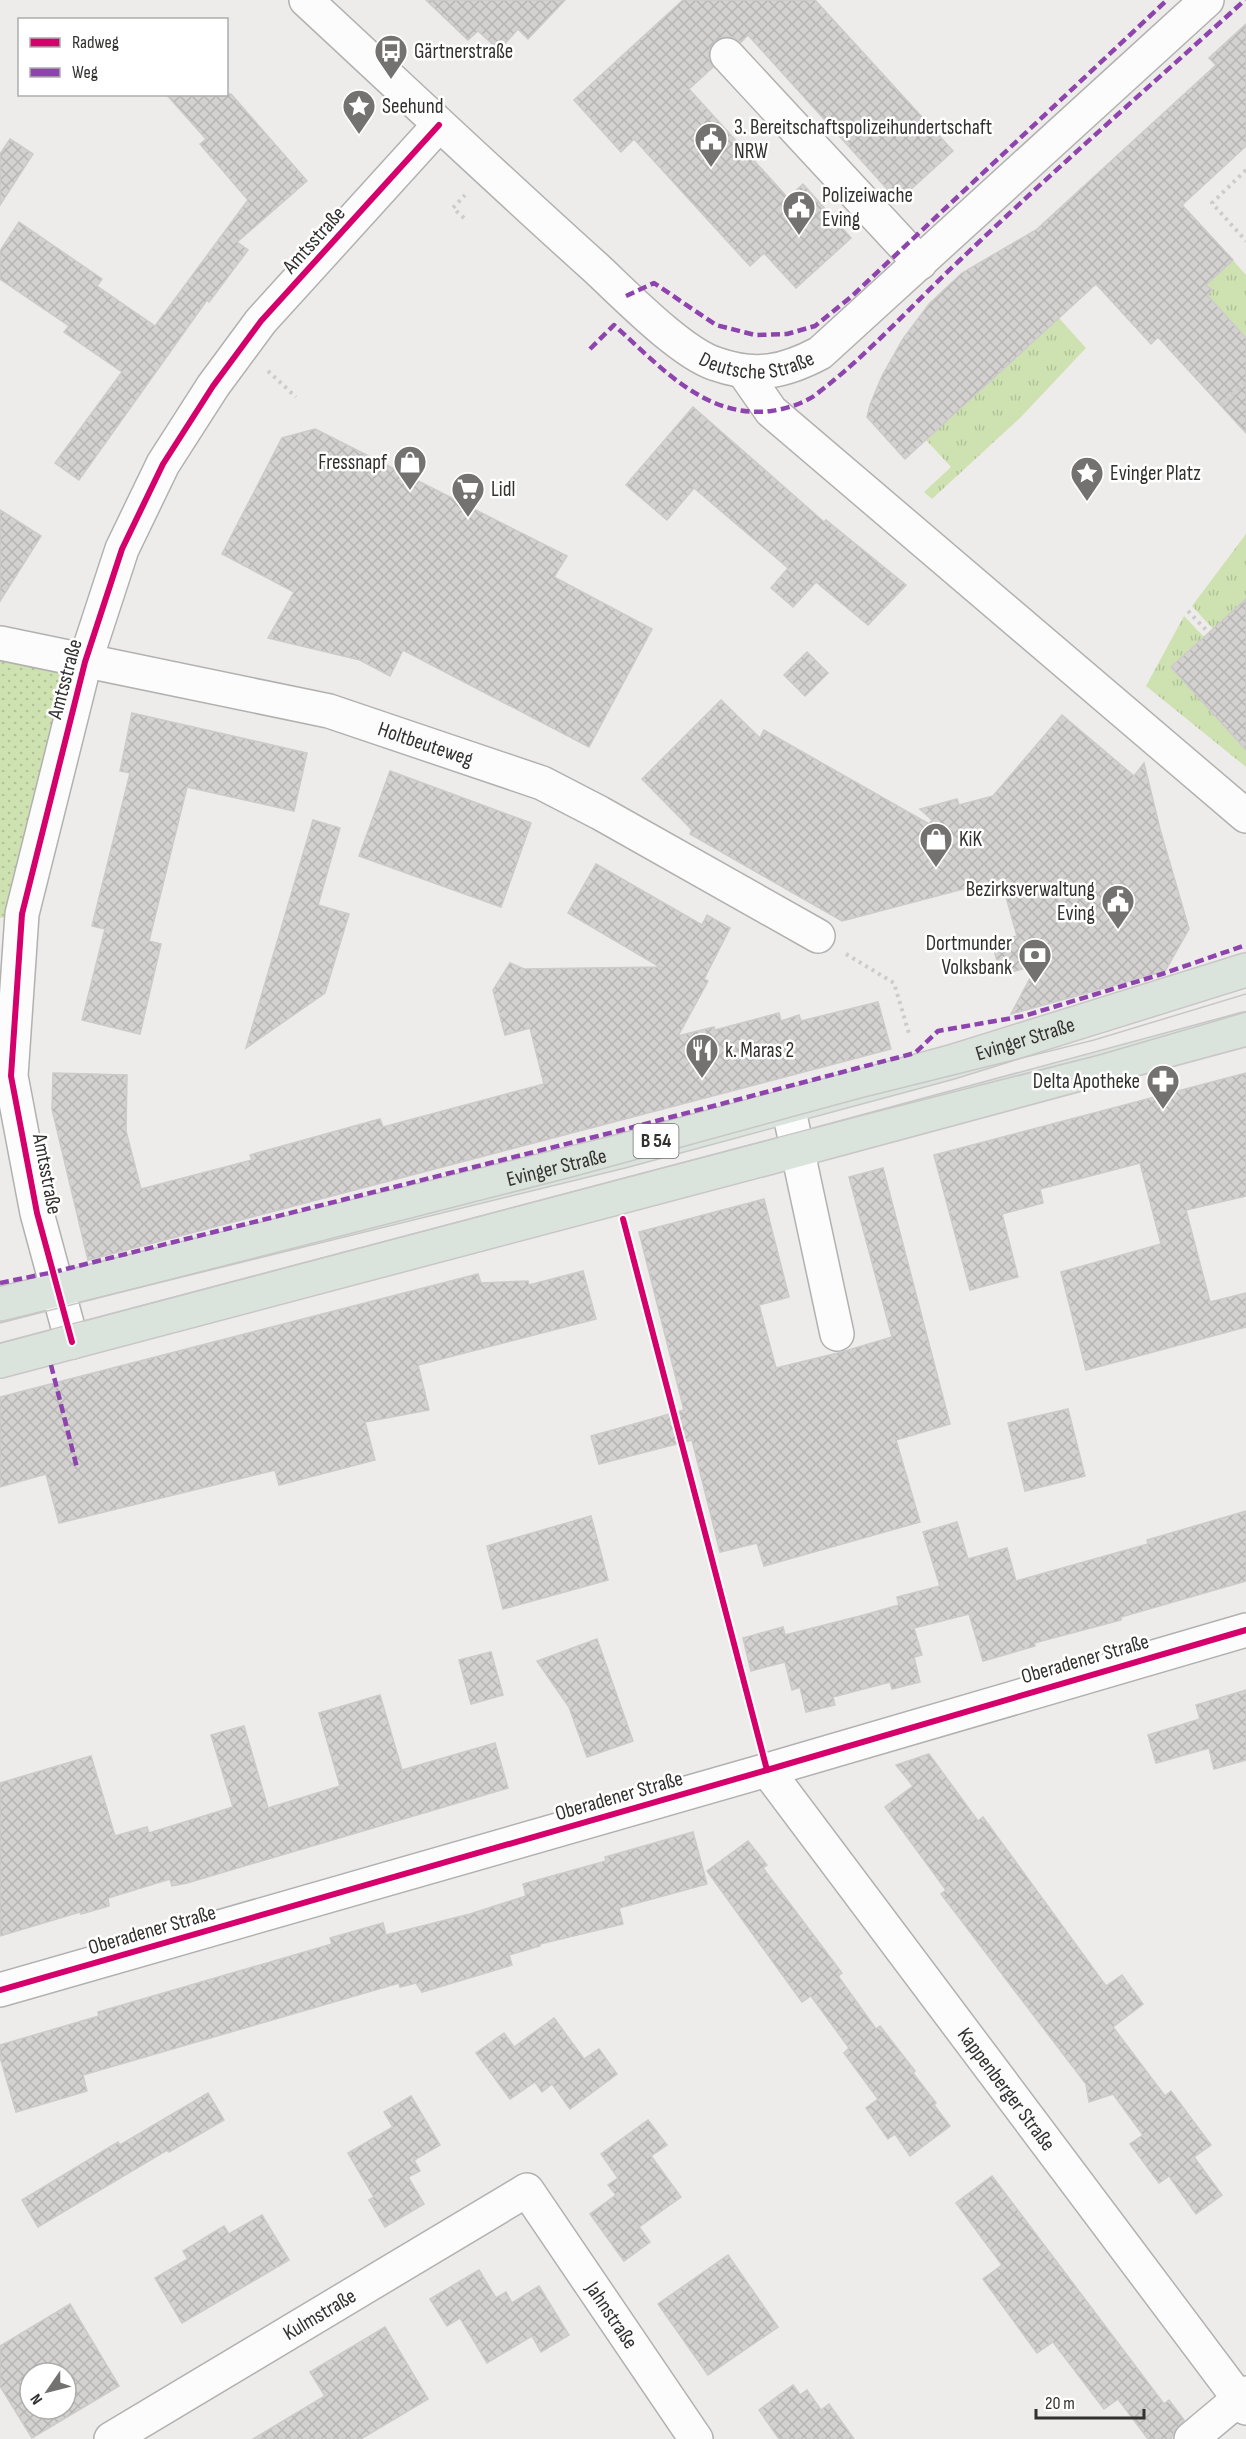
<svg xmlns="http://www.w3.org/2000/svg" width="1246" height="2439" font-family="'Sofia Sans Condensed',sans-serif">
  <defs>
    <pattern id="grass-tufts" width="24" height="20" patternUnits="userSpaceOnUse" patternTransform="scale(1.5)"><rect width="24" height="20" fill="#cee2b1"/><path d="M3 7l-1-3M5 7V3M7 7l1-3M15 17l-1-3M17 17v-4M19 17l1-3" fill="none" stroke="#b1c299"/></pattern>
    <pattern id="park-dots" width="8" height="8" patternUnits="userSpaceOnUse" patternTransform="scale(1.5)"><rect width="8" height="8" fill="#cee2b1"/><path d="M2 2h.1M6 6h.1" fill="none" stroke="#b1c299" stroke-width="1.8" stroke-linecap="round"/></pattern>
    <pattern id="building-cross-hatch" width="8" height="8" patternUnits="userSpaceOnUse" patternTransform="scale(1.5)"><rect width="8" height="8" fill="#d3d2d0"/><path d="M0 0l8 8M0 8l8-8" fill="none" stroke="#b6b5b3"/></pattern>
  </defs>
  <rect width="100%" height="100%" fill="#eeecea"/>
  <g fill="url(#grass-tufts)">
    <polygon points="1233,260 1246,275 1246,338 1207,295 1211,290 1206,285"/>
    <polygon points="1059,318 1086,348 1020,418 932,499 924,492 951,467 926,440"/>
    <polygon points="1246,534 1246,600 1213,629 1192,606"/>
    <polygon points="1184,616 1204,637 1171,667 1246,750 1246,767 1146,686"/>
  </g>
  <polygon fill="url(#park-dots)" points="0,643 85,662 22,914 0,918"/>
  <g fill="url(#building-cross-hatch)" stroke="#cccaca" stroke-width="1.5" fill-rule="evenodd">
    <polygon points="426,0 565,0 528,39 518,29 499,50 478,31 468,40"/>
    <polygon points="683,0 815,0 953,151 898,201 748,35 741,42 732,37 723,37 715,41 709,50 709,59 713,67 689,89 788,198 803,184 851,238 796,288 764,253 750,266 634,139 621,152 574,100"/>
    <polygon points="1246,24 1246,146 1182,205 1233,260 1206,285 1212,290 1207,295 1246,338 1246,433 1158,337 1151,344 1096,284 905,459 867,417 870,405 882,376 903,339 929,304 962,273 1036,230 1216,65 1209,58"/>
    <polygon points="166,94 231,94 307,181 237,242 248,250 209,302 207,300 79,480 55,463 122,372 64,332 69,326 0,279 0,251 19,222 102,279 97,286 155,326 248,200 200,144 206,139"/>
    <polygon points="10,139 33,154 0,205 0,154"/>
    <polygon points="693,407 824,522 826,520 906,585 868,625 816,582 793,607 771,588 788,568 694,488 667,520 626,485"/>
    <polygon points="315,429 567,556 554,577 652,629 589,747 403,650 390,676 360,660 268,638 294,592 222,554 282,438"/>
    <polygon points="0,510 41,536 0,601"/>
    <polygon points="1246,599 1246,750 1171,667"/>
    <polygon points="807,652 828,673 805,696 784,675"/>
    <polygon points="721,700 760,738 764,730 929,824 932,820 920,809 957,799 959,805 993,796 1062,715 1134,776 1144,763 1160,829 1189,929 1165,971 1011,1014 1037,965 1001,975 992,943 1017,936 1001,879 842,921 690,834 692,830 642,779"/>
    <polygon points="132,713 307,753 294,811 187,787 149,941 161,944 140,1034 82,1020 105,929 92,926 130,773 120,771"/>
    <polygon points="390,771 531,823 501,907 359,856"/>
    <polygon points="313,820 340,828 318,905 349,914 325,993 246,1048"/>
    <polygon points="596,864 702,925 707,915 730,928 704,979 708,981 678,1036 714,1027 715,1030 779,1013 781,1021 799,1015 801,1021 878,1002 891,1049 88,1260 52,1109 53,1073 127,1075 126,1131 141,1189 252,1160 250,1155 380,1119 383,1127 544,1084 530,1028 505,1035 493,990 510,963 524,969 660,967 568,913"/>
    <polygon points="1246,1073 1246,1196 1186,1210 1210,1302 1246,1293 1246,1327 1086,1370 1061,1272 1161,1244 1140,1163 1040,1189 1043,1203 1002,1214 1018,1277 970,1290 934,1155"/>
    <polygon points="883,1168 950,1424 896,1440 920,1522 764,1566 757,1543 720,1552 692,1440 599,1464 591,1436 684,1410 639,1232 764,1199 789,1297 759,1305 776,1368 842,1352 892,1337 849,1177"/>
    <polygon points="583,1271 596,1319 418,1365 429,1410 365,1422 375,1460 279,1485 275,1470 59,1523 46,1474 0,1487 0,1397 478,1274 481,1283 528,1281 529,1285"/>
    <polygon points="1068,1409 1085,1476 1025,1491 1008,1423"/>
    <polygon points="1246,1511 1246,1581 1121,1617 1121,1620 1034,1643 1035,1646 983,1661 969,1614 914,1628 922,1655 914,1657 920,1682 892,1689 890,1682 833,1697 835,1705 806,1712 800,1687 792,1690 785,1662 751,1671 743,1638 783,1627 785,1635 864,1615 899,1605 897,1597 940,1586 923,1532 957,1522 968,1559 1007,1548 1016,1581 1148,1544 1147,1540"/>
    <polygon points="591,1516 608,1580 503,1609 487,1546"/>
    <polygon points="597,1639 633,1741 587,1757 569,1707 537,1661"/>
    <polygon points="491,1652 503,1695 471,1704 459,1660"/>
    <polygon points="1246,1690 1246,1760 1214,1769 1209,1748 1156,1763 1148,1735 1200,1719 1196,1705"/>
    <polygon points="380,1695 402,1770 495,1743 508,1788 187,1883 172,1886 170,1879 108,1898 109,1906 81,1914 80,1912 0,1936 0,1783 91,1756 115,1836 147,1827 149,1833 233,1807 211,1735 244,1726 268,1808 340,1786 319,1713"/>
    <polygon points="929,1754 978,1821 983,1817 1106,1986 1122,1975 1143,2004 1113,2027 1165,2096 1171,2091 1211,2145 1194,2157 1222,2195 1196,2214 1169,2176 1159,2183 1130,2144 1143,2135 1113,2094 1089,2102 1086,2084 941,1894 946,1890 885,1807 913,1786 896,1765"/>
    <polygon points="693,1832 707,1884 619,1908 623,1924 540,1944 540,1946 509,1955 512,1965 422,1992 416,1983 400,1987 399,1983 83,2075 87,2091 16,2112 0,2057 0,2045 99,2016 98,2012 332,1944 330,1938 383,1923 386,1935 470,1914 526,1896 523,1884 606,1861 605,1857"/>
    <polygon points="748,1841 767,1865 763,1868 842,1973 838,1976 876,2029 880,2026 915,2071 913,2073 936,2103 934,2105 950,2126 910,2156 895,2134 888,2139 866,2108 878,2099 844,2053 849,2048 833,2026 811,1996 802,2002 707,1871"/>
    <polygon points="554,2018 584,2059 599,2049 617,2074 570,2109 552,2084 542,2092 535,2082 510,2099 476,2053 504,2033 514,2047"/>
    <polygon points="208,2093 224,2120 169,2152 167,2150 38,2227 22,2200 118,2142 120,2145"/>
    <polygon points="411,2096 440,2145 414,2160 420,2171 408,2177 424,2204 385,2227 369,2200 374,2197 348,2153 393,2127 384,2112"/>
    <polygon points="648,2120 667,2145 651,2156 681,2197 639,2227 650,2242 624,2261 590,2214 616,2195 608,2185 618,2178 601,2154"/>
    <polygon points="992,2176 1164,2404 1169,2400 1184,2420 1174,2432 1171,2439 1148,2439 1118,2399 1104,2409 1053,2342 1037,2353 983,2279 1002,2265 956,2203"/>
    <polygon points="262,2215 289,2260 182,2323 155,2278 188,2259 183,2251 224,2226 229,2234"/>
    <polygon points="728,2255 778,2327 708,2375 658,2304"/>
    <polygon points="479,2270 496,2298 506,2292 512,2303 539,2286 569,2335 541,2352 532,2336 487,2363 460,2318 447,2326 430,2299"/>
    <path d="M 70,2304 L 119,2386 L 32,2438 L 0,2386 L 0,2346 ZM 30,2373 L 66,2373 L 66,2409 L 30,2409 Z"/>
    <polygon points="385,2327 428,2399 361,2439 253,2439 325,2396 310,2372"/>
    <polygon points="793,2385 800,2395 807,2390 821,2410 829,2404 854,2439 779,2439 759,2410"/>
  </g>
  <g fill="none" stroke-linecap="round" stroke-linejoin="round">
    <defs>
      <g id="minor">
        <path id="s1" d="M 306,0 C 403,90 498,180 596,268 C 624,294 681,353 716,364 C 756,378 784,372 820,353 L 1207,0"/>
        <polyline points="727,55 920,263"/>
        <polyline points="743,371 771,411 1246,816"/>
        <path id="s2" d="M 0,643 L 329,711 L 542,783 L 600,813 L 818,936"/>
        <polyline points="788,1106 837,1334"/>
        <polyline points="72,1342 37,1213 11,1076 22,914 85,662 122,549 163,464 213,386 261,321 439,125"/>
        <path id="s3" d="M 767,1770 L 1246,2408"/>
        <polyline points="0,1990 767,1770 1246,1630"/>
        <path id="s4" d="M 111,2439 L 527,2190 L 696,2439"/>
        <polyline points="1191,2439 1246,2393"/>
      </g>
      <g id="major">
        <path id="s5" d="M 0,1304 L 618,1152 L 951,1062 L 1246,970"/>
        <polyline points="0,1361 764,1159 1246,1029"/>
      </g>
    </defs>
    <use href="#minor" stroke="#b2b1b0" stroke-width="36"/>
    <use href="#major" stroke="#c8c7c6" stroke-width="36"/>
    <g stroke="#cccccb" stroke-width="4" stroke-dasharray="3 4.5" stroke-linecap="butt">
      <polyline points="1246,170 1212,203 1246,241"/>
      <polyline points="464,218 453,208 465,195"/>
      <polyline points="268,371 296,397"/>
      <polyline points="1221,405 1246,382"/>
      <polyline points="1188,611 1209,633"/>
      <polyline points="846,954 894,983 910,1037"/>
    </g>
    <use href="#minor" stroke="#fcfcfc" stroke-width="33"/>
    <use href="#major" stroke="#dbe3dd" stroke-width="33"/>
    <g stroke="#c7c7c6" stroke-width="1.5">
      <polyline points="0,1323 576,1176 861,1098 1094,1040 1246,994"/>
      <polyline points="0,1343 867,1114 1099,1055 1246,1012"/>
    </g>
    <g stroke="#8e44ad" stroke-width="4.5" stroke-dasharray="9 4.5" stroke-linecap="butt">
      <polyline points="626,296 654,283 716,325 755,335 787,334 815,326 851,297 1167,0"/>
      <path d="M 590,349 L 614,325 C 659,365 704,419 771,411 C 785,409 802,404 814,396 C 867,356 911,306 960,260 C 1053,171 1150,86 1245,0"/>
      <polyline points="0,1283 54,1272 618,1131 915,1053 938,1031 1024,1016 1162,974 1246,945"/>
      <polyline points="51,1365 77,1468"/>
    </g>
    <defs>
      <g id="cycleway">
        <polyline points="623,1219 767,1770"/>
        <polyline points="72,1342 37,1213 11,1076 22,914 85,662 122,549 163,464 213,386 261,321 439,125"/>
        <polyline points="0,1990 767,1770 1246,1630"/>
      </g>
    </defs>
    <use href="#cycleway" stroke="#fff" stroke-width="10"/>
    <use href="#cycleway" stroke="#d6006c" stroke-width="6"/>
  </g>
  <defs>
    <symbol id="bus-pin" viewBox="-11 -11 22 30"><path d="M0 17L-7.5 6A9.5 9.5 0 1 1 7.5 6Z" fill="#747271" stroke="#fff"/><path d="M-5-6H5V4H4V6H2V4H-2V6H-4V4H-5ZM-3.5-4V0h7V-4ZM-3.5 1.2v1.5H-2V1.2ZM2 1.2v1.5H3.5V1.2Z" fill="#fff"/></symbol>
    <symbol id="sight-pin" viewBox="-11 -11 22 30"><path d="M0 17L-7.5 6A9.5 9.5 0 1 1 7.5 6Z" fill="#747271" stroke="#fff"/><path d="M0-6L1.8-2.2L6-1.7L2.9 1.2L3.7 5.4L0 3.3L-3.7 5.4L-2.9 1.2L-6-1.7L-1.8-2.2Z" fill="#fff"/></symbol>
    <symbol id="civic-pin" viewBox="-11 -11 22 30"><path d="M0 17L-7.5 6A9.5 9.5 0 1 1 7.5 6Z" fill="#747271" stroke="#fff"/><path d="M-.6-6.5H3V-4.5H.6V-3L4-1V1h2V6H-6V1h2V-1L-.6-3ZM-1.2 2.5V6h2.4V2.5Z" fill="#fff"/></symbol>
    <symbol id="shop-pin" viewBox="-11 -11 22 30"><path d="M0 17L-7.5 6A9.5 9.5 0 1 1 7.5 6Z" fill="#747271" stroke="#fff"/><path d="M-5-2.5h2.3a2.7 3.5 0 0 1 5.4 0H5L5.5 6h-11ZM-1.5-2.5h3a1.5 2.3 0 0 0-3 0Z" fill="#fff"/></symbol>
    <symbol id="supermarket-pin" viewBox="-11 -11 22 30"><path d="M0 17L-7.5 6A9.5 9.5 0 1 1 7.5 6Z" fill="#747271" stroke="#fff"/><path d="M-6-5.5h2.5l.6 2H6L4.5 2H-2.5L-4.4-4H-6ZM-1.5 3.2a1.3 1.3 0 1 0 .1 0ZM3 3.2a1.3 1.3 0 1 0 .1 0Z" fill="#fff"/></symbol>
    <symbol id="bank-pin" viewBox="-11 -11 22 30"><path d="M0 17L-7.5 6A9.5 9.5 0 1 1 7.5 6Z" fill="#747271" stroke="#fff"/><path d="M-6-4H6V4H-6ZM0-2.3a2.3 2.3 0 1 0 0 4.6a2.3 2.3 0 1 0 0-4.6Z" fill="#fff"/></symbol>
    <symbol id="restaurant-pin" viewBox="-11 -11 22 30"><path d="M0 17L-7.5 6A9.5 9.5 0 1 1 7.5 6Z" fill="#747271" stroke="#fff"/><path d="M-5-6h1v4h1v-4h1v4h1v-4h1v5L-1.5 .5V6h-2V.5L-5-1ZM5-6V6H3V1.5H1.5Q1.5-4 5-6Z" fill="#fff"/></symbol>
    <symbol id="pharmacy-pin" viewBox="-11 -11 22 30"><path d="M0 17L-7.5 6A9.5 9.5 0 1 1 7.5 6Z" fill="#747271" stroke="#fff"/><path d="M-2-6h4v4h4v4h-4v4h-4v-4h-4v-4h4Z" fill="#fff"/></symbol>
  </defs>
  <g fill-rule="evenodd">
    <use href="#bus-pin" x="372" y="32" width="38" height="52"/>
    <use href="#sight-pin" x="340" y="87" width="38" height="52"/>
    <use href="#civic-pin" x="692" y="120" width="38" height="52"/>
    <use href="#civic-pin" x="780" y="188" width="38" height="52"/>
    <use href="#shop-pin" x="391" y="443" width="38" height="52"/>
    <use href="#sight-pin" x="1068" y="454" width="38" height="52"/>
    <use href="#supermarket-pin" x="449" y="470" width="38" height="52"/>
    <use href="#shop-pin" x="917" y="820" width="38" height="52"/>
    <use href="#civic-pin" x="1099" y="882" width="38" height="52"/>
    <use href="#bank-pin" x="1016" y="936" width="38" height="52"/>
    <use href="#restaurant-pin" x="683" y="1031" width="38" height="52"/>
    <use href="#pharmacy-pin" x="1144" y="1062" width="38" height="52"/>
  </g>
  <g text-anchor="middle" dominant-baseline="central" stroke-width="5" stroke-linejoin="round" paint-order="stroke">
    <rect fill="#fff" stroke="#706f6e" stroke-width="1.5" x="633.5" y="1124" width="45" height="34" rx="4.5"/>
    <g font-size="20" font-weight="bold" fill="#323130">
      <text x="656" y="1141">B 54</text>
    </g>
    <g font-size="21" fill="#323130" stroke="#fff" text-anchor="start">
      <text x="414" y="51">Gärtnerstraße</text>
      <text x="382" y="106">Seehund</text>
      <text x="734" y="127">3. Bereitschaftspolizeihundertschaft<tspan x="734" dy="24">NRW</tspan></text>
      <text x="822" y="195">Polizeiwache<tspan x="822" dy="24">Eving</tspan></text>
      <text x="387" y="462" text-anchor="end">Fressnapf</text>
      <text x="1110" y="473">Evinger Platz</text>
      <text x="491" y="489">Lidl</text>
      <text x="959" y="839">KiK</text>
      <text x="1095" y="889" text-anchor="end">Bezirksverwaltung<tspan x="1095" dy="24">Eving</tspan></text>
      <text x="1012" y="943" text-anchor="end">Dortmunder<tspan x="1012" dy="24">Volksbank</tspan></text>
      <text x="725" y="1050">k. Maras 2</text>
      <text x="1140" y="1081" text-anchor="end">Delta Apotheke</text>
    </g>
    <g font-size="21" fill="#323130" stroke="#fff">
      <text transform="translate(314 240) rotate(-48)">Amtsstraße</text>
      <text stroke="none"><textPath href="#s1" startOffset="591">Deutsche Straße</textPath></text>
      <text transform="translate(65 679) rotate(-75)">Amtsstraße</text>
      <text stroke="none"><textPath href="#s2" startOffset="438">Holtbeuteweg</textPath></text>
      <text stroke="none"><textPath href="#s5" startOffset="1059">Evinger Straße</textPath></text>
      <text stroke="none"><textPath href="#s5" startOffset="573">Evinger Straße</textPath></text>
      <text transform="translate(47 1174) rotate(79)">Amtsstraße</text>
      <text transform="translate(1085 1659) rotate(-16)">Oberadener Straße</text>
      <text transform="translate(619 1796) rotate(-16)">Oberadener Straße</text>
      <text transform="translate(152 1930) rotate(-16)">Oberadener Straße</text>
      <text stroke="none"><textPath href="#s3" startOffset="399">Kappenberger Straße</textPath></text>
      <text stroke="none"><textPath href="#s4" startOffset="243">Kulmstraße</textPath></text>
      <text stroke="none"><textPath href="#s4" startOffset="636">Jahnstraße</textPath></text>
    </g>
  </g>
  <rect x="18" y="18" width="210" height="78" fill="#ffffff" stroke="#adadac" stroke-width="1.5"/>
  <rect x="30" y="38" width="30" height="9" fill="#d6006c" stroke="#adadac" stroke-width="1.5"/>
  <text x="72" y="48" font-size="18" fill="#323130">Radweg</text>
  <rect x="30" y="68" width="30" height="9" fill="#8e44ad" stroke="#adadac" stroke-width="1.5"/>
  <text x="72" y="78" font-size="18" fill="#323130">Weg</text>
  <g transform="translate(48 2391) rotate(235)"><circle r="28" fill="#ffffff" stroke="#adadac" stroke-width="1.5"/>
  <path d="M0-4.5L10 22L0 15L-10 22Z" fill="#747271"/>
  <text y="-9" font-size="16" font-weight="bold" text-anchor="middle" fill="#323130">N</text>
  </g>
  <path d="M1036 2409v9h108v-9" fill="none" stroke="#323130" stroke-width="3"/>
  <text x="1045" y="2409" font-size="18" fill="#323130" stroke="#ffffff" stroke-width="4.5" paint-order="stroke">20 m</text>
</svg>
